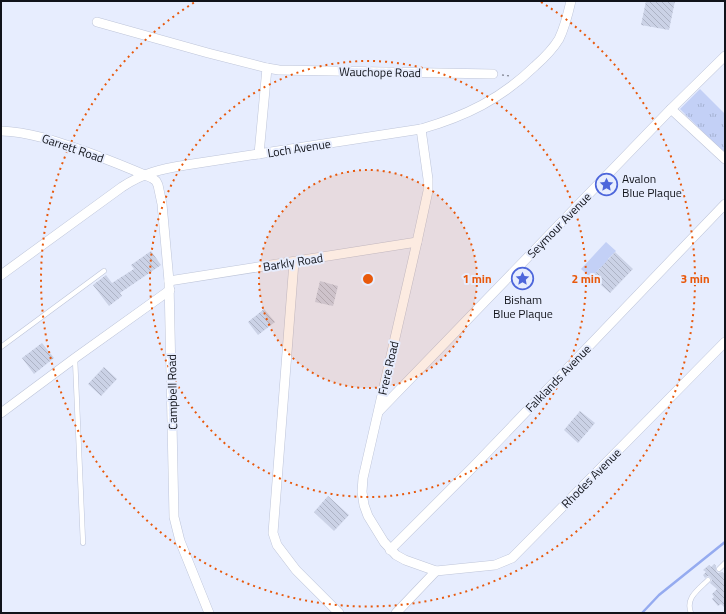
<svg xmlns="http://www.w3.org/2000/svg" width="726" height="614" font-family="'Titillium Web',sans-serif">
  <defs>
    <pattern id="grass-tufts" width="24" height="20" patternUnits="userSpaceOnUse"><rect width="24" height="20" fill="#c3d0f6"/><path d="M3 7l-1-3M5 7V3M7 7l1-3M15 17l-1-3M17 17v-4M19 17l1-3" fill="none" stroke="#a6b2d2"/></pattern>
    <pattern id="building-back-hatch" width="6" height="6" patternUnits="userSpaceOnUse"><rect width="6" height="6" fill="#cbd2e6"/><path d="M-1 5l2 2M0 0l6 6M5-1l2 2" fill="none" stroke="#adb3c5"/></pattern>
  </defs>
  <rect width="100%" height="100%" fill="#e7edfe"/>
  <polygon fill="url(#grass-tufts)" points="700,89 725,114 725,154 680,109"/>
  <polygon fill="#c3d0f6" points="606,242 616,251 608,259 617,267 608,276 600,268 591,278 581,269"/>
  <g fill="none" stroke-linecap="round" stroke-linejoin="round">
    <polyline stroke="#95abf0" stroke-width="2.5" points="642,613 659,595 725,542"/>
  </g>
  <g fill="url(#building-back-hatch)">
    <polygon points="646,1 675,1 669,30 641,25"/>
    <polygon points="151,251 161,265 120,293 122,296 109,306 93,285 106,275 112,283 134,269 131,265"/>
    <polygon points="615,252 633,269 610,293 592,277"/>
    <polygon points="320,281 338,286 333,306 315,302"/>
    <polygon points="264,309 275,322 258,335 248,322"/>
    <polygon points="42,343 54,358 34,374 22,358"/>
    <polygon points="104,367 117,379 101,396 88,384"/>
    <polygon points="580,411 595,423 578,443 564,430"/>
    <polygon points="328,496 349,515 334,531 314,512"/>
    <polygon points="714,564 716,566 716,571 718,573 722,572 725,575 725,608 721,604 718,606 712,599 714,597 712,594 717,589 710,583 712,580 710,577 708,576 705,578 703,575 706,572 703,570 709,565 711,567"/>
  </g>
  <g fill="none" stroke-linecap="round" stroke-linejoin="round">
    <defs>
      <g id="service">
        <polyline points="1,347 104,271"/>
        <polyline points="75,358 83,543"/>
        <polyline points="719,569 725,563"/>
        <path d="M 691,613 C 685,598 698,590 708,580"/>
      </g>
      <g id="minor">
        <polyline points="97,22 208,53 267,68 279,70 493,74"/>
        <polyline points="671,109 725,159"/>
        <polyline points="421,129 428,179 428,191 417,242 363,478 362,492 364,505 368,516 384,542 396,555 405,560 436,571 495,565 512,558 725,342"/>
        <path d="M 1,131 C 31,132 58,142 87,152 C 109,160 131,169 152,178 L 156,181 L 158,185 L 162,204 L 169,281 L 174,517 L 180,541 L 209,613"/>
        <polyline points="259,154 267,68"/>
        <polyline points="294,262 273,533 277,545 296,570 339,613"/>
        <path d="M 1,275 L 122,187 C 143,173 161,169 186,165 L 421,129 C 466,116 501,99 535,66 C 544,58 553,49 559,39 C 565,27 568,14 571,1"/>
        <polyline points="169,281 417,242"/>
        <polyline points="379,411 671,109 725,56"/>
        <polyline points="1,413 75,358 170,290"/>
        <polyline points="390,550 473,467 725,204"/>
        <polyline points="396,613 436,571"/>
      </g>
    </defs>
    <use href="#service" stroke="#bec5d9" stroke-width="5.5"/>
    <use href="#minor" stroke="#bec5d9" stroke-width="10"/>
    <polyline stroke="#8e929f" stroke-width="1.5" stroke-dasharray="2 3" stroke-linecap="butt" points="502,75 510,76"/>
    <use href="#service" stroke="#fff" stroke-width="4.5"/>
    <use href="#minor" stroke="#fff" stroke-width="9"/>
  </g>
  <circle cx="368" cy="279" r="109" fill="#e8590c" fill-opacity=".12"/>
  <g fill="none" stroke="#e8590c" stroke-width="2" stroke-dasharray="2 4">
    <circle cx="368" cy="279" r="109"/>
    <circle cx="368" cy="279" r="218"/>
    <path d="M541 2A327 327 0 1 1 195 2"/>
  </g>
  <defs>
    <symbol id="sight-ring" viewBox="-11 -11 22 22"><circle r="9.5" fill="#e7edfe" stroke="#4d66db" stroke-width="1.5"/><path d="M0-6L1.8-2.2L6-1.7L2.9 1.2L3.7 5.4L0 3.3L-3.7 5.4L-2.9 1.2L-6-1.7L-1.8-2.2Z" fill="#4d66db"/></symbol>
  </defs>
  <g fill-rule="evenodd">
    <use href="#sight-ring" x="594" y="172" width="25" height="25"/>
    <use href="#sight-ring" x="510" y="266" width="25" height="25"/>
  </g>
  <g text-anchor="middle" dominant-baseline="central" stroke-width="4" stroke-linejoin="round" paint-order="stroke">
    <g font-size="12" fill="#11131a" stroke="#e7edfe">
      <text transform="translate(380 72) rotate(1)">Wauchope Road</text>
      <text transform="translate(73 148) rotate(19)">Garrett Road</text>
      <text transform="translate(299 148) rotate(-9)">Loch Avenue</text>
      <text transform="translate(559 225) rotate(-46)">Seymour Avenue</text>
      <text transform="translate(293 262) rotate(-9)">Barkly Road</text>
      <text transform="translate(388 368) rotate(-77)">Frere Road</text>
      <text transform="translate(558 378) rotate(-46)">Falklands Avenue</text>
      <text transform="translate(172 392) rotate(-91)">Campbell Road</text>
      <text transform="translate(591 478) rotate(-45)">Rhodes Avenue</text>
    </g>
    <g font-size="12" fill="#11131a" stroke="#e7edfe" text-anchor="start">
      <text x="622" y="178">Avalon<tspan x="622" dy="14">Blue Plaque</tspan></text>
      <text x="523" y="299" text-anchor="middle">Bisham<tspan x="523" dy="14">Blue Plaque</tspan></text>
    </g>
  </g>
  <circle cx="368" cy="279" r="6" fill="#e8590c" stroke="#e7edfe" stroke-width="2"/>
  <g font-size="12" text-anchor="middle" font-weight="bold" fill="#e8590c" stroke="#e7edfe" stroke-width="4" stroke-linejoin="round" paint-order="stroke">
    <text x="477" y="283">1 min</text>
    <text x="586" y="283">2 min</text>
    <text x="695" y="283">3 min</text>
  </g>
  <rect width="726" height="614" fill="none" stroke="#11131a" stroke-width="4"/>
</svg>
